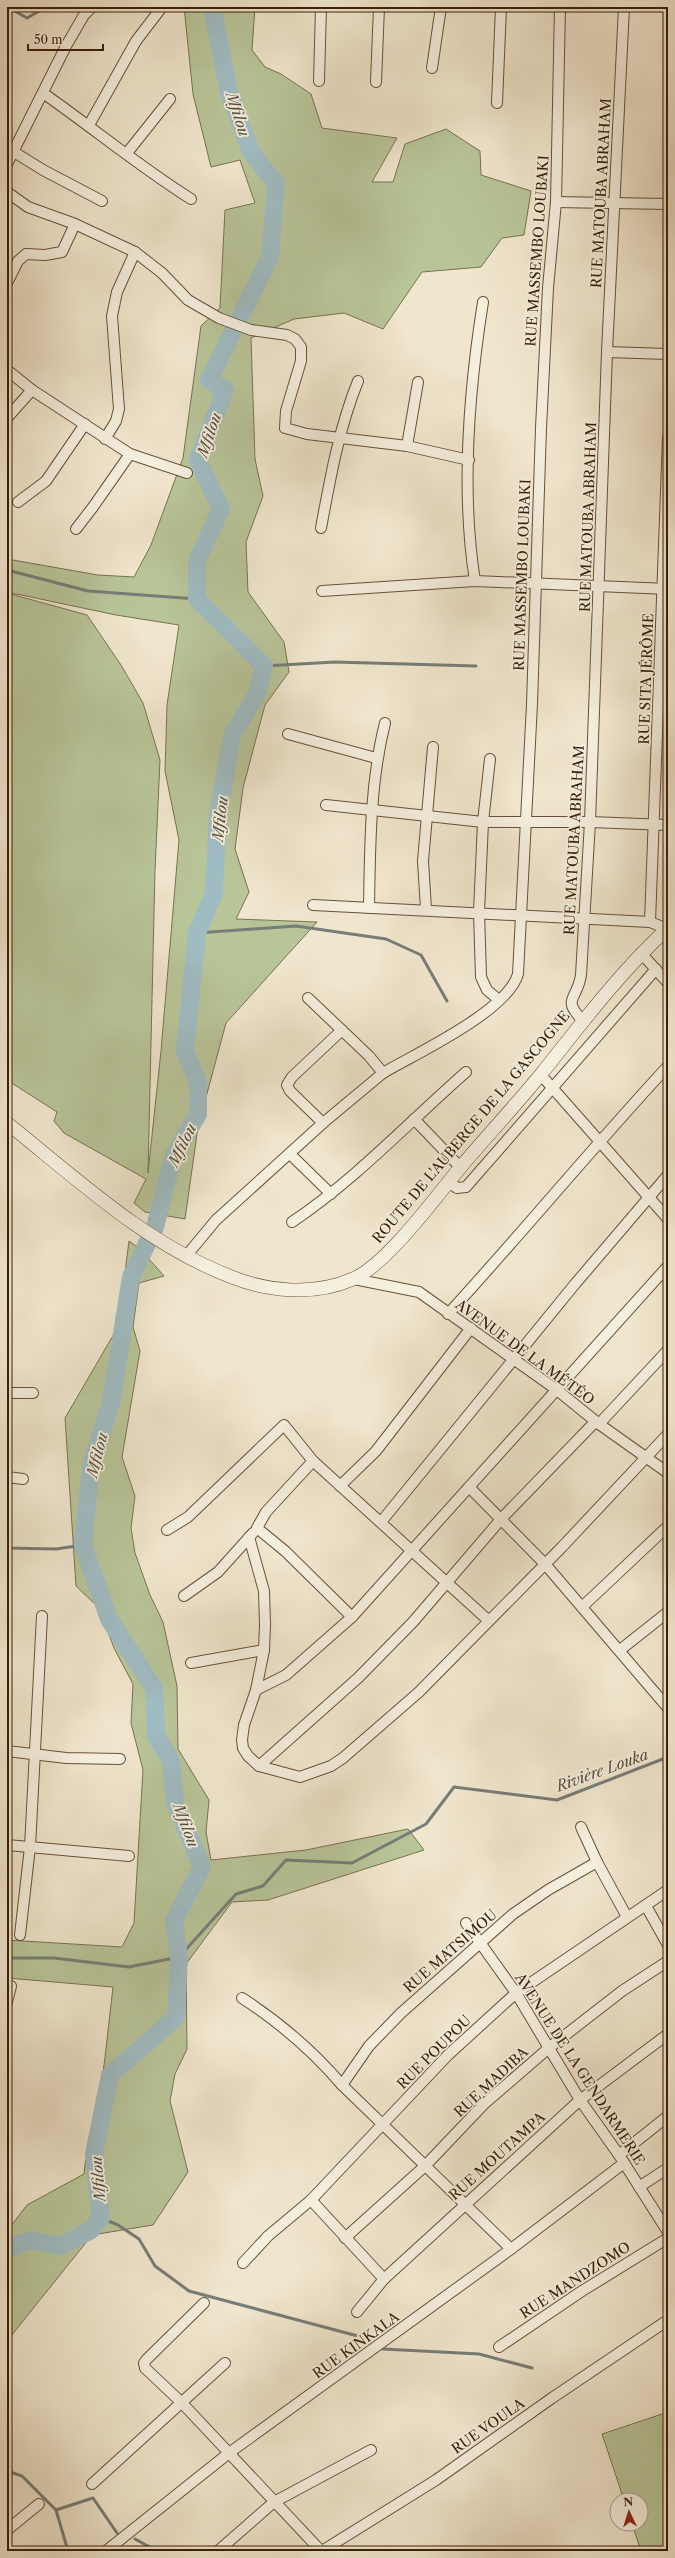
<svg xmlns="http://www.w3.org/2000/svg" width="675" height="2558" font-family="'Libre Caslon Text',serif">
  <rect width="100%" height="100%" fill="#f0e6cd"/>
  <filter id="stains"><feTurbulence type="fractalNoise" baseFrequency=".005" numOctaves="4"/><feColorMatrix values="0 0 0 0 .2 0 0 0 0 .09 0 0 0 0 .02 0 0 0 .5 -.17"/></filter>
  <radialGradient id="worn" r=".72"><stop offset=".6" stop-color="#630" stop-opacity="0"/><stop offset="1" stop-color="#630" stop-opacity=".3"/></radialGradient>
  <g fill="#b8c599" stroke="#797250">
    <polygon points="184,7 255,7 252,50 265,67 281,74 311,94 322,128 397,138 372,182 393,182 405,144 446,129 480,151 481,175 531,191 524,235 502,238 481,267 422,272 383,329 344,313 294,319 251,338 255,459 263,496 246,542 248,592 284,642 289,672 265,705 243,788 235,849 249,892 236,919 317,922 226,1023 198,1127 185,1219 145,1212 134,1203 146,1179 64,1133 54,1121 57,1112 7,1080 7,593 87,615 121,665 143,703 160,760 155,870 148,1173 161,1051 179,840 165,771 167,705 179,625 116,615 7,592 7,559 98,575 134,577 151,545 183,458 201,326 220,308 225,210 255,203 240,160 211,167 193,94"/>
    <path d="M 129,1241 L 140,1249 L 164,1276 L 139,1283 L 133,1327 L 140,1351 L 122,1457 L 135,1496 L 131,1528 L 135,1553 L 150,1595 L 163,1622 L 177,1686 L 178,1749 L 209,1800 L 206,1832 L 211,1860 L 306,1850 L 408,1829 L 424,1850 L 268,1900 L 232,1902 L 186,1964 L 187,2049 L 175,2074 L 170,2101 L 188,2172 L 153,2225 L 92,2235 L 7,2341 L 7,2231 L 27,2205 L 84,2174 C 85,2154 94,2135 97,2115 C 104,2072 108,2030 113,1987 L 7,1978 L 7,1940 L 122,1947 L 134,1923 L 143,1770 L 131,1723 L 133,1684 L 114,1648 L 99,1608 L 76,1586 L 65,1418 L 118,1327 Z"/>
    <polygon points="668,2412 668,2547 656,2551 641,2551 632,2524 641,2524 641,2500 624,2500 602,2434"/>
  </g>
  <g fill="none" stroke-linecap="round" stroke-linejoin="round">
    <g stroke="#777d78" stroke-width="3">
      <polyline points="8,7 27,18 46,7"/>
      <polyline points="7,570 88,591 197,599"/>
      <polyline points="264,666 335,662 476,666"/>
      <polyline points="197,933 296,926 386,939 421,955 447,1001"/>
      <polyline points="7,1548 56,1549 83,1545"/>
      <polyline points="7,1958 54,1958 129,1967 179,1957 236,1894 263,1886 286,1860 352,1863 426,1824 454,1787 557,1800 668,1757"/>
      <polyline points="101,2218 118,2225 139,2239 155,2266 189,2291 369,2339"/>
      <polyline points="383,2349 479,2354 532,2368"/>
      <polyline points="7,2471 22,2476 56,2510 93,2498 117,2533"/>
      <polyline points="56,2510 68,2551"/>
      <polyline points="135,2539 157,2551"/>
    </g>
    <polyline stroke="#a0bcc3" stroke-width="18" points="7,2249 30,2240 61,2246 91,2230 101,2218 94,2154 110,2075 176,2017 179,1957 174,1921 202,1867 175,1803 171,1761 156,1736 154,1688 109,1619 83,1545 91,1466 111,1403 131,1277 155,1227 173,1157 198,1114 198,1083 185,1051 197,933 214,893 218,815 232,736 257,694 264,666 197,599 197,561 221,509 198,460 225,390 209,380 270,257 276,184 251,152 229,92 212,7"/>
    <defs>
      <g id="minor">
        <polyline points="432,68 441,7"/>
        <polyline points="319,81 321,7"/>
        <polyline points="376,82 379,7"/>
        <path d="M 43,93 C 93,128 140,167 191,199"/>
        <polyline points="497,103 501,7"/>
        <polyline points="89,125 136,41 162,7"/>
        <polyline points="14,152 43,170 102,201"/>
        <polyline points="127,153 170,99"/>
        <polyline points="7,164 66,46 84,15 92,7"/>
        <polyline points="7,192 28,207 75,224 135,252 162,273 188,300 219,318 251,330 287,335 295,339 301,347 301,361 286,411 285,428 307,434 407,446 469,460"/>
        <polyline points="556,202 668,204"/>
        <polyline points="7,283 18,261 26,254 45,255 62,252 75,224"/>
        <polyline points="607,352 668,354"/>
        <polyline points="7,370 32,390 130,454 187,473"/>
        <polyline points="7,418 32,390"/>
        <polyline points="105,439 116,421 119,409 112,316 117,292 135,252"/>
        <polyline points="407,446 418,382"/>
        <polyline points="18,502 46,481 85,424"/>
        <path d="M 321,528 C 330,479 339,428 358,381"/>
        <polyline points="76,529 93,507 130,454"/>
        <path d="M 475,581 C 461,493 469,390 483,302"/>
        <polyline points="322,591 475,581 668,589"/>
        <polyline points="288,734 376,758"/>
        <polyline points="490,759 483,822 479,912 481,977 487,990 499,1000"/>
        <polyline points="326,805 483,822 590,822 668,825"/>
        <polyline points="313,905 650,922 668,929"/>
        <path d="M 369,908 C 370,846 370,783 385,723"/>
        <polyline points="426,909 423,861 433,747"/>
        <polyline points="650,922 668,437"/>
        <polyline points="641,953 668,983"/>
        <path d="M 583,1021 C 561,998 577,1001 581,975 L 590,822 L 607,352 L 624,7"/>
        <path d="M 383,1073 C 415,1054 508,1011 518,974 L 532,704 L 541,428 L 548,288 L 556,202 L 560,7"/>
        <polyline points="541,1075 668,1219"/>
        <polyline points="414,1119 460,1167"/>
        <polyline points="323,1123 290,1091 287,1085 292,1077 342,1030"/>
        <polyline points="290,1154 331,1194"/>
        <polyline points="448,1182 457,1188 466,1187 656,969"/>
        <path d="M 292,1222 C 356,1179 408,1123 466,1072"/>
        <polyline points="187,1255 216,1220 323,1123 383,1073 369,1056 308,998"/>
        <polyline points="354,1279 419,1292 557,1390 599,1424 668,1473"/>
        <path d="M 448,1314 C 523,1232 593,1147 668,1066"/>
        <polyline points="7,1393 33,1393"/>
        <polyline points="599,1424 668,1350"/>
        <polyline points="313,1461 266,1512 257,1528 285,1551 352,1617"/>
        <polyline points="7,1477 23,1479"/>
        <polyline points="340,1486 376,1451 471,1328"/>
        <polyline points="469,1487 545,1564 668,1708"/>
        <polyline points="381,1522 575,1284 668,1175"/>
        <polyline points="167,1530 188,1517 284,1425 313,1461 489,1621"/>
        <polyline points="249,1537 264,1591 265,1625 264,1650 256,1690 244,1725 242,1740 243,1748 248,1756 259,1766 300,1777 331,1766 343,1758 419,1692 562,1547 668,1434"/>
        <polyline points="184,1596 218,1572 253,1533"/>
        <polyline points="582,1607 668,1526"/>
        <polyline points="620,1650 668,1612"/>
        <polyline points="191,1663 264,1650"/>
        <polyline points="256,1690 286,1675 352,1617 668,1266"/>
        <polyline points="7,1751 66,1758 120,1759"/>
        <polyline points="259,1766 358,1678 413,1622 502,1518 595,1422"/>
        <polyline points="581,1827 597,1862 627,1917"/>
        <polyline points="7,1845 129,1856"/>
        <polyline points="646,1906 668,1945"/>
        <polyline points="466,1923 516,1993 580,2100 619,2155 668,2232"/>
        <polyline points="20,1935 30,1847 42,1616"/>
        <path d="M 242,1998 C 279,2022 313,2051 342,2085 L 511,2249"/>
        <polyline points="7,2002 11,1986"/>
        <polyline points="342,2085 369,2046 401,2013 513,1914 548,1890 597,1862"/>
        <polyline points="619,2155 668,2116"/>
        <polyline points="639,2187 668,2168"/>
        <polyline points="311,2200 384,2279"/>
        <polyline points="345,2238 425,2166 484,2104 550,2047 622,1991 668,1961"/>
        <polyline points="243,2263 268,2236 311,2200 448,2055 516,1993 668,1890"/>
        <polyline points="204,2303 147,2359 144,2363 145,2368 182,2403 321,2551"/>
        <polyline points="357,2312 384,2279 580,2100 668,2034"/>
        <polyline points="499,2347 582,2291 668,2238"/>
        <polyline points="92,2484 225,2363"/>
        <polyline points="7,2530 39,2504"/>
        <polyline points="106,2551 229,2453 511,2249 624,2163"/>
        <polyline points="218,2551 274,2502 371,2450"/>
        <polyline points="322,2551 436,2480 552,2398 668,2320"/>
      </g>
      <path id="tertiary" d="M 7,1123 C 77,1179 145,1243 229,1276 C 268,1292 314,1296 353,1279 C 386,1265 435,1198 459,1169 C 486,1137 515,1106 542,1073 C 582,1023 620,972 668,928"/>
    </defs>
    <use href="#minor" stroke="#685038" stroke-width="12"/>
    <use href="#tertiary" stroke="#685038" stroke-width="14"/>
    <use href="#minor" stroke="#f5efde" stroke-width="10"/>
    <use href="#tertiary" stroke="#f5efde" stroke-width="13"/>
  </g>
  <g text-anchor="middle" dominant-baseline="central" stroke-width="3.5" stroke-linejoin="round" paint-order="stroke">
    <g font-size="14" fill="#3a1e07" stroke="#f5efde">
      <text transform="translate(601 193) rotate(-87)">RUE MATOUBA ABRAHAM</text>
      <text transform="translate(537 251) rotate(-86)">RUE MASSEMBO LOUBAKI</text>
      <text transform="translate(588 517) rotate(-88)">RUE MATOUBA ABRAHAM</text>
      <text transform="translate(522 575) rotate(-88)">RUE MASSEMBO LOUBAKI</text>
      <text transform="translate(646 679) rotate(-88)">RUE SITA JÉRÔME</text>
      <text transform="translate(574 840) rotate(-87)">RUE MATOUBA ABRAHAM</text>
      <text transform="translate(471 1127) rotate(-50)">ROUTE DE L'AUBERGE DE LA GASCOGNE</text>
      <text transform="translate(525 1352) rotate(36)">AVENUE DE LA MÉTÉO</text>
      <text transform="translate(450 1951) rotate(-41)">RUE MATSIMOU</text>
      <text transform="translate(434 2052) rotate(-45)">RUE POUPOU</text>
      <text transform="translate(580 2069) rotate(57)">AVENUE DE LA GENDARMERIE</text>
      <text transform="translate(491 2082) rotate(-43)">RUE MADIBA</text>
      <text transform="translate(497 2156) rotate(-42)">RUE MOUTAMPA</text>
      <text transform="translate(575 2280) rotate(-33)">RUE MANDZOMO</text>
      <text transform="translate(356 2345) rotate(-36)">RUE KINKALA</text>
      <text transform="translate(488 2426) rotate(-35)">RUE VOULA</text>
    </g>
    <g font-size="15" font-style="italic" fill="#594d3f" stroke="#f5efde">
      <text transform="translate(238 114) rotate(72)">Mfilou</text>
      <text transform="translate(209 435) rotate(-71)">Mfilou</text>
      <text transform="translate(220 819) rotate(-84)">Mfilou</text>
      <text transform="translate(182 1145) rotate(-64)">Mfilou</text>
      <text transform="translate(97 1455) rotate(-76)">Mfilou</text>
      <text transform="translate(602 1770) rotate(-20)">Rivière Louka</text>
      <text transform="translate(186 1825) rotate(69)">Mfilou</text>
      <text transform="translate(98 2179) rotate(-95)">Mfilou</text>
    </g>
  </g>
  <rect width="675" height="2558" fill="none" stroke="#f0e6cd" stroke-width="24"/>
  <rect x="8" y="8" width="659" height="2542" fill="none" stroke="#3a1e07" stroke-width="2"/>
  <rect x="12" y="12" width="651" height="2534" fill="none" stroke="#3a1e07"/>
  <g transform="translate(629 2512) rotate(356)"><circle r="19" fill="#f5efde" stroke="#aa9b88"/>
  <path d="M0-3L7 15L0 10L-7 15Z" fill="#8f2418"/>
  <text y="-6" font-size="11" font-weight="bold" text-anchor="middle" fill="#3a1e07">N</text>
  </g>
  <path d="M28 44v6h75v-6" fill="none" stroke="#3a1e07" stroke-width="2"/>
  <text x="34" y="44" font-size="12" fill="#3a1e07" stroke="#f5efde" stroke-width="3" paint-order="stroke">50 m</text>
  <rect width="100%" height="100%" filter="url(#stains)"/>
  <rect width="100%" height="100%" fill="url(#worn)"/>
</svg>
